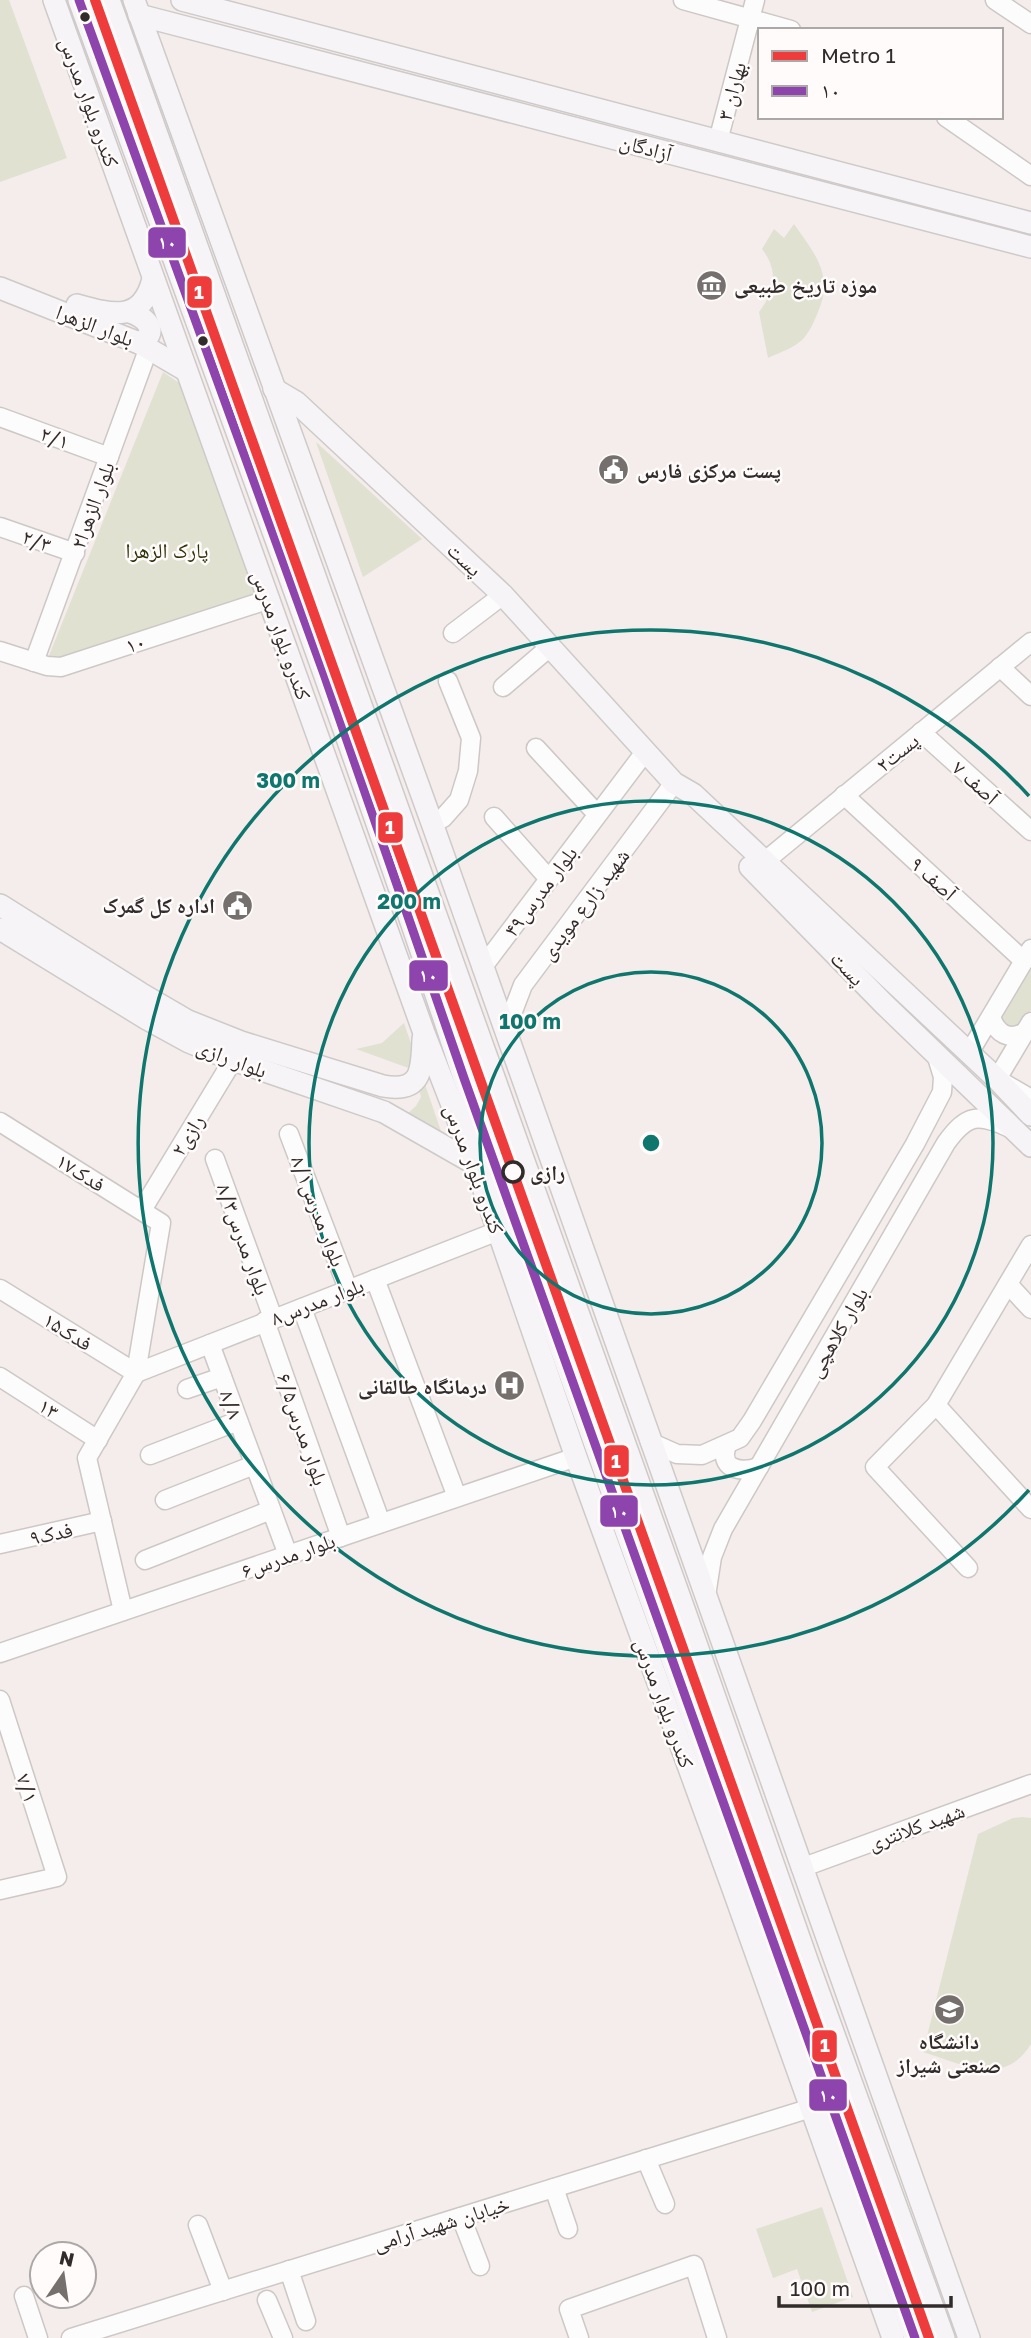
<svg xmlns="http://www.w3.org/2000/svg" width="1031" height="2338" font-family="'Golos Text','Noto Naskh Arabic',sans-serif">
  <rect width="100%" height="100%" fill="#f4edeb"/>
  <g fill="#e1e1d2">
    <polygon points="0,0 9,0 67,158 0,182"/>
    <path d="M 794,224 C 815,254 834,275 818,312 C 814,322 809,333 802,340 C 794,348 778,353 768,358 L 759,312 C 775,291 779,271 762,249 L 774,229 L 784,238 Z"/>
    <polygon points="163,372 185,387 259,597 46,663"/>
    <polygon points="316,442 422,539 363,577"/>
    <polygon points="1031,958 1031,1010 1022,1025 1008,1027 999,1019"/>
    <polygon points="404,1023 444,1140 406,1115 416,1106 421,1097 414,1070 356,1049 382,1043"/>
    <path d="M 1022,1817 L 1031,1818 L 1031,2044 C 1004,2088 962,2064 923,2052 L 978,1834 L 1013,1818 Z"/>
    <polygon points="822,2207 853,2297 812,2312 797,2269 773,2278 756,2229"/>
  </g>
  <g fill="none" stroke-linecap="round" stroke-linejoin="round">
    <defs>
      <g id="minor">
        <polyline points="683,0 791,30"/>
        <polyline points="995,0 1031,24"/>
        <polyline points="946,117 1031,176"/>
        <polyline points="718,141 755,0"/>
        <polyline points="0,417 109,457"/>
        <polyline points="0,527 75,553"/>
        <polyline points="453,633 503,595"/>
        <polyline points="0,651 47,666 61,667 270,599"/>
        <polyline points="34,662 149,347"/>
        <polyline points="1000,667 1031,696"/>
        <polyline points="503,687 551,646"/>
        <polyline points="921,732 1031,831"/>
        <polyline points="536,748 597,814"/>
        <polyline points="844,795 1024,961"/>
        <polyline points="494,817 549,879"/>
        <polyline points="432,823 443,818 459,800 468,771 471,738 448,681"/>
        <polyline points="764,862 1031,642"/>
        <polyline points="482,968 645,752"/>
        <path d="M 991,1017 C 997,1034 1009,1041 1025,1032"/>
        <polyline points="1031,1022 997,1079 1031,1099"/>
        <polyline points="505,1032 523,985 674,783"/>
        <polyline points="969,1053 1031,949"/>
        <polyline points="0,1122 161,1223 136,1373 87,1458 123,1611"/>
        <polyline points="289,1134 348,1289"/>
        <polyline points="215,1159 273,1318"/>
        <polyline points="142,1210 233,1060"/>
        <polyline points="375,1279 457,1497"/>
        <polyline points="1008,1284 1031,1309"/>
        <polyline points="0,1289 136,1373"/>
        <polyline points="302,1308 381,1523"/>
        <polyline points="265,1321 341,1537"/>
        <polyline points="210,1344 288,1555"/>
        <polyline points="136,1373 498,1231"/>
        <polyline points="0,1377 98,1440"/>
        <polyline points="187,1389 222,1377"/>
        <polyline points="936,1405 1031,1509"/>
        <polyline points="650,1442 677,1454 702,1455 740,1438 752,1421 915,1144 942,1092 943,1077 936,1054"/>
        <path d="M 727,1445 C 718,1469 740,1473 759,1467"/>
        <polyline points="150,1455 238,1421"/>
        <polyline points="165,1500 254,1465"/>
        <polyline points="0,1544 102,1521"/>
        <polyline points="145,1560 271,1510"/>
        <polyline points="968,1568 875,1467 936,1405 1031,1245"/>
        <path d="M 706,1596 L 712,1557 L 723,1529 L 946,1143 C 967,1114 978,1113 1010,1128"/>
        <polyline points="0,1653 576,1457"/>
        <polyline points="0,1700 57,1877 0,1890"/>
        <polyline points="801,1868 1031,1784"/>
        <polyline points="646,2159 665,2204"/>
        <polyline points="554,2188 568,2229"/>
        <polyline points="461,2217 480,2266"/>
        <polyline points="198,2225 223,2291"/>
        <polyline points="289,2270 306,2321"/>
        <polyline points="24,2296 38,2338"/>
        <polyline points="267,2300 283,2338"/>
        <polyline points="71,2338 811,2108"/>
        <polyline points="579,2338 569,2309 694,2265 717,2338"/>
      </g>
      <g id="major">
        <polyline points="54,0 424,1033 475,1164 576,1457 733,1889 893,2338"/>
        <path d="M 79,0 C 210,359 344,718 465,1081 L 915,2338"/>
        <polyline points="109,0 685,1612 808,1963 944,2338"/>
        <polyline points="134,0 432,823 969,2338"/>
        <polyline points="182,0 1031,223"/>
        <polyline points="139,15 1031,247"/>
        <polyline points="0,288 139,343 185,370"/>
        <path d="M 77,305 C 112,315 142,323 153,279"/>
        <path d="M 130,312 C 146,317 161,333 139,343"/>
        <polyline points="274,389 296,402 503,595 674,783 693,794 997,1079 1031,1115"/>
        <polyline points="750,867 884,1004 1031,1146"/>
        <path d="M 0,905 L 140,993 L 188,1021 L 241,1042 L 383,1086 C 422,1093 422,1070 423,1039"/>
        <polyline points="0,929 147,1019 189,1042 233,1060 384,1112 475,1164"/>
      </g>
    </defs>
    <use href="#minor" stroke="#cdc8c6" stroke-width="21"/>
    <use href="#major" stroke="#cecac9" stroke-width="24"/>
    <use href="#minor" stroke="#fdfcfc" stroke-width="18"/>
    <use href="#major" stroke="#f7f4f7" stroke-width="21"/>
    <defs>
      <polyline id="bus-1" points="79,0 324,674 465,1081 915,2338"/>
    </defs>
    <use href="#bus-1" stroke="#fefbfa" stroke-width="14"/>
    <use href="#bus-1" stroke="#8e44ad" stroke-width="9"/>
    <defs>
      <polyline id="metro-1" points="95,0 929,2338"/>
    </defs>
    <use href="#metro-1" stroke="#fefbfa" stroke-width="16"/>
    <use href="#metro-1" stroke="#ee3c3c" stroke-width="10"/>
  </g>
  <g fill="none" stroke="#0f766e" stroke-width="3.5">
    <circle cx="651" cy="1143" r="171"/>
    <circle cx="651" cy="1143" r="342"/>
    <path d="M1029 1490A513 513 0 1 1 1029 796"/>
  </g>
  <defs>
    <symbol id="museum-disc" viewBox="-11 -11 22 22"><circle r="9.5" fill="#75706e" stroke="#fefbfa"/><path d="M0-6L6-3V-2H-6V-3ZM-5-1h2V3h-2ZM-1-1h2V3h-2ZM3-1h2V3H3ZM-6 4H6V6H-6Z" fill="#fff"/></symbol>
    <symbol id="civic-disc" viewBox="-11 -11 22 22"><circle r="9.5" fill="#75706e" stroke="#fefbfa"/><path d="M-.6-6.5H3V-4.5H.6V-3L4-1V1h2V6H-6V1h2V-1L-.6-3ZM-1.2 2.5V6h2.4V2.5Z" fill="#fff"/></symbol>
    <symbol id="hospital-disc" viewBox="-11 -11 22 22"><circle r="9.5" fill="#75706e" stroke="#fefbfa"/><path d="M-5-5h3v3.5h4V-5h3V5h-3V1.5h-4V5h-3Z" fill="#fff"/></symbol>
    <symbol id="university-disc" viewBox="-11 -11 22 22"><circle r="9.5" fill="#75706e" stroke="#fefbfa"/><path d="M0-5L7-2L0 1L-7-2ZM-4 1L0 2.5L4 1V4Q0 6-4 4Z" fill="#fff"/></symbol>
  </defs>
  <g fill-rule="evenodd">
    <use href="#museum-disc" x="694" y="268" width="35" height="35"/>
    <use href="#civic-disc" x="596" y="452" width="35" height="35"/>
    <use href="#civic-disc" x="220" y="888" width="35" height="35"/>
    <use href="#hospital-disc" x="492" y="1368" width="35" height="35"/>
    <use href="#university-disc" x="932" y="1992" width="35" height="35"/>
  </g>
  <g fill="#312c2b" stroke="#fefbfa" stroke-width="2.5">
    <circle cx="85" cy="17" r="6"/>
    <circle cx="203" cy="341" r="6"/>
  </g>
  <circle fill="#fefbfa" stroke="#312c2b" stroke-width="3.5" cx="513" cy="1172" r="10"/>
  <g text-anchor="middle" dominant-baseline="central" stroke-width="5" stroke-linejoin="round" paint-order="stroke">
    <g font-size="21" fill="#312c2b" stroke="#fefbfa">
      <text transform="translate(731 91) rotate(-75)">بهاران ۳</text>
      <text transform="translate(90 102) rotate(70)">کندرو بلوار مدرس</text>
      <text transform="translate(646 147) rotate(15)">آزادگان</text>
      <text transform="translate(95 325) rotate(21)">بلوار الزهرا</text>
      <text transform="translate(55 437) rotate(20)">۲/۱</text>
      <text transform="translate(92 505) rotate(-70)">بلوار الزهرا۲</text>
      <text transform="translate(37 540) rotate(20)">۲/۳</text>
      <text transform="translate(465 559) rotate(43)">پست</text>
      <text transform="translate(282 635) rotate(70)">کندرو بلوار مدرس</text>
      <text transform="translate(135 643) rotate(-18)">۱۰</text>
      <text transform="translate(897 752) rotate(-39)">پست۲</text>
      <text transform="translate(976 782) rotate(42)">۷ آصف</text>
      <text transform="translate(934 878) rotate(42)">۹ آصف</text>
      <text transform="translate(540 891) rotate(-53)">بلوار مدرس۴۹</text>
      <text transform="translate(584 904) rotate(-53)">شهید زارع مویدی</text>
      <text transform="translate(848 968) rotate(46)">پست</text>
      <text transform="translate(232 1058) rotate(21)">بلوار رازی</text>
      <text transform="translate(187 1135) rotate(-59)">رازی۲</text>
      <text transform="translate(475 1169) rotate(70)">کندرو بلوار مدرس</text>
      <text transform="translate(81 1172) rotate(32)">فدک۱۷</text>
      <text transform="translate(319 1211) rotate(69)">بلوار مدرس۸/۱</text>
      <text transform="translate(244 1239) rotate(70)">بلوار مدرس۸/۳</text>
      <text transform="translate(317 1301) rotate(-21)">بلوار مدرس۸</text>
      <text transform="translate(68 1331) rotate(32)">فدک۱۵</text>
      <text transform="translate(837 1332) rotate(-60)">بلوار کلاهچی</text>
      <text transform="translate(232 1404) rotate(70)">۸/۸</text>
      <text transform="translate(49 1408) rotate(33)">۱۳</text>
      <text transform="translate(303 1429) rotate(71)">بلوار مدرس۶/۵</text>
      <text transform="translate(51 1533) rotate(-12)">فدک۹</text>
      <text transform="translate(288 1555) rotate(-19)">بلوار مدرس۶</text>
      <text transform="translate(665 1703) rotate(70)">کندرو بلوار مدرس</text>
      <text transform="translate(28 1788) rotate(72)">۷/۱</text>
      <text transform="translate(916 1826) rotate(-20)">شهید کلانتری</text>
      <text transform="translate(441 2223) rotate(-17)">خیابان شهید آرامی</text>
    </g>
    <g font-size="21" font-weight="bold" fill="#312c2b" stroke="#fefbfa" text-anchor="start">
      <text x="734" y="285">موزه تاریخ طبیعی</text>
      <text x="637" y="470">پست مرکزی فارس</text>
      <text x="215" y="905" text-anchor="end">اداره کل گمرک</text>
      <text x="487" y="1386" text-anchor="end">درمانگاه طالقانی</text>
      <text x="949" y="2041" text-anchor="middle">دانشگاه<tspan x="949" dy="24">صنعتی شیراز</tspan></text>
    </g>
    <g font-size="21" fill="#2c3107" stroke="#fefbfa">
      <text x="167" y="550">پارک الزهرا</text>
    </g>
    <g font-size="21" font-weight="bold" fill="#312c2b" stroke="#fefbfa" text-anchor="start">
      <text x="530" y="1172">رازی</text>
    </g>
  </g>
  <circle cx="651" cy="1143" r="10" fill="#0f766e" stroke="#fefbfa" stroke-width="3.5"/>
  <g font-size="21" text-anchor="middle" font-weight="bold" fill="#0f766e" stroke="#fefbfa" stroke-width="5" stroke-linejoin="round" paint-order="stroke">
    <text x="288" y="788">300 m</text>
    <text x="409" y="909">200 m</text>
    <text x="530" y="1029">100 m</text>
  </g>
  <g stroke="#fefbfa" stroke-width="2.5">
    <rect x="147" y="226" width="40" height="33" rx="7" fill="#8e44ad"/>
    <rect x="186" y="275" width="27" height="34" rx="7" fill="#ee3c3c"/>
    <rect x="377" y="811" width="27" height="33" rx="7" fill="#ee3c3c"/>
    <rect x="408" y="959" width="41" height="33" rx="7" fill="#8e44ad"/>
    <rect x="603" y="1444" width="27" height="34" rx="7" fill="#ee3c3c"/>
    <rect x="599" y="1494" width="40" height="34" rx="7" fill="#8e44ad"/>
    <rect x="811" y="2029" width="27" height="34" rx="7" fill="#ee3c3c"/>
    <rect x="808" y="2078" width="40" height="34" rx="7" fill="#8e44ad"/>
  </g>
  <g font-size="19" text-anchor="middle" font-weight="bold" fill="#fff">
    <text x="167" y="249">۱۰</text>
    <text x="199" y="299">1</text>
    <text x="390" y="834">1</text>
    <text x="428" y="982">۱۰</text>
    <text x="616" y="1468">1</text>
    <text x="619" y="1518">۱۰</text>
    <text x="825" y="2052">1</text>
    <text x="828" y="2102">۱۰</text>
  </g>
  <rect x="758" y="28" width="245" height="91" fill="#fefbfa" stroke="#aca8a7" stroke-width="2"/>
  <rect x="772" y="51" width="35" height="10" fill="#ee3c3c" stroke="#aca8a7" stroke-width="2"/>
  <text x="821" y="63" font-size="21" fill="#312c2b">Metro 1</text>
  <rect x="772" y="86" width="35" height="10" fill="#8e44ad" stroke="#aca8a7" stroke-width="2"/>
  <text x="821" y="98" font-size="21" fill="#312c2b">۱۰</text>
  <g transform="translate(63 2275) rotate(13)"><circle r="33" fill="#fefbfa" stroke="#aca8a7" stroke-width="2"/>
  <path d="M0-5L12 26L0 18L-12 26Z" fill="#75706e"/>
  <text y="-10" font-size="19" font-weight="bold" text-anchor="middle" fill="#312c2b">N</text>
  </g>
  <path d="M779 2296v10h172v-10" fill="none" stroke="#312c2b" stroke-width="3.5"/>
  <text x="790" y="2296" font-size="21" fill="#312c2b" stroke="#fefbfa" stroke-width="5" paint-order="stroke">100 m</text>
</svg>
